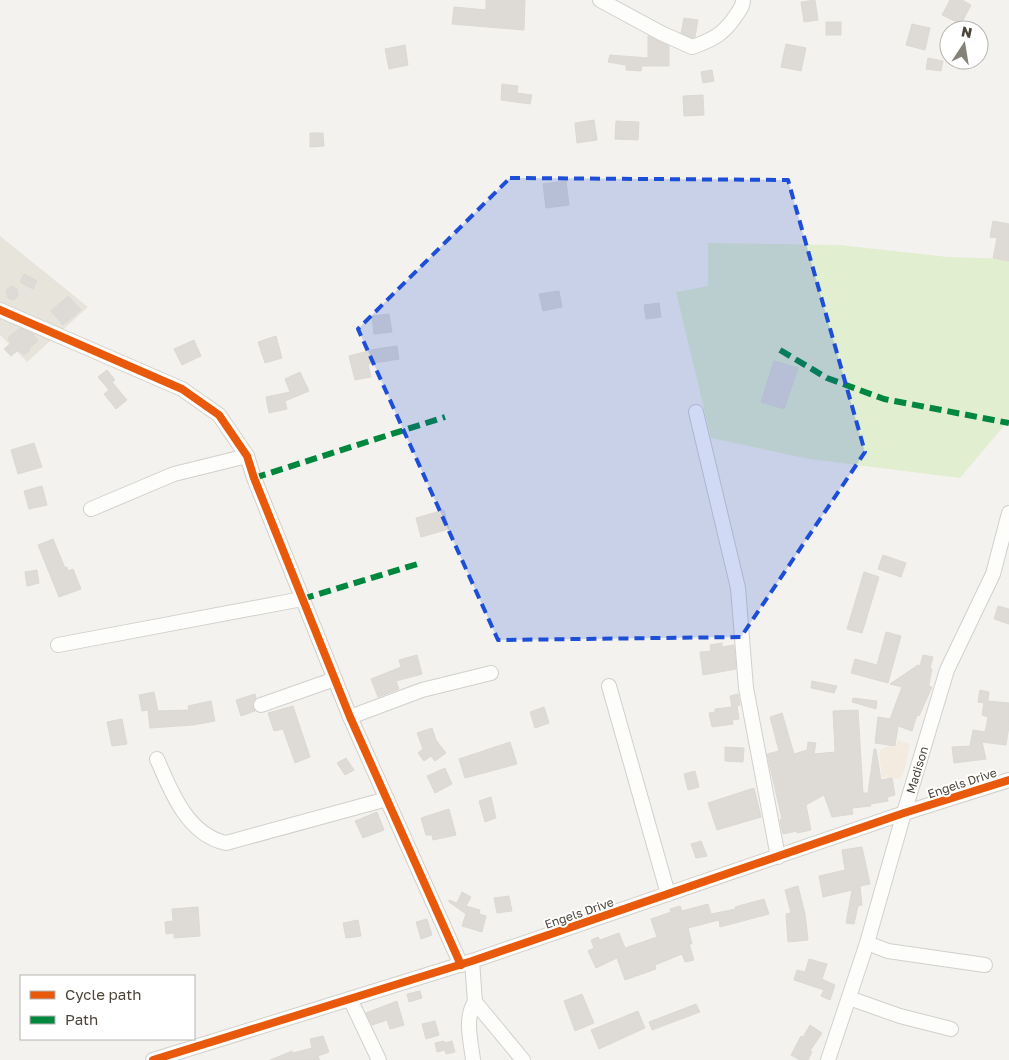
<svg xmlns="http://www.w3.org/2000/svg" width="1009" height="1060" font-family="'Golos Text',sans-serif">
  <rect width="100%" height="100%" fill="#f4f2ee"/>
  <polygon fill="#e7e4dc" points="0,236 88,307 27,362 0,335"/>
  <polygon fill="#f3ebdf" points="898,740 910,744 906,766 900,779 882,777 879,755 880,750 887,746 896,747"/>
  <polygon fill="#e1eecf" points="708,243 839,245 948,257 1009,259 1009,420 960,478 809,459 711,438 676,292 708,286"/>
  <g fill="#dedbd6" stroke="#dcd9d4">
    <polygon points="486,0 525,0 524,30 452,24 454,7 486,10"/>
    <polygon points="815,0 818,20 804,22 801,2"/>
    <polygon points="950,0 962,0 971,5 961,24 942,15"/>
    <polygon points="684,18 698,20 695,37 692,38 681,33"/>
    <rect x="826" y="22" width="15" height="13"/>
    <polygon points="912,24 930,28 925,50 906,45"/>
    <polygon points="648,36 669,46 669,66 642,66 641,71 626,70 626,65 608,62 610,55 648,58"/>
    <polygon points="786,44 806,48 801,71 781,67"/>
    <polygon points="405,45 408,65 389,69 385,49"/>
    <polygon points="928,58 943,61 941,71 926,69"/>
    <polygon points="712,70 714,81 703,83 701,72"/>
    <polygon points="502,84 518,86 517,93 532,95 530,104 501,100"/>
    <polygon points="703,95 704,115 684,116 683,96"/>
    <polygon points="594,120 597,140 577,143 575,123"/>
    <polygon points="616,121 639,122 638,140 615,139"/>
    <polygon points="310,133 323,133 324,146 310,147"/>
    <polygon points="566,181 569,205 546,208 543,184"/>
    <polygon points="993,221 1009,224 1009,261 993,258 997,238 990,237"/>
    <polygon points="24,274 37,281 33,289 20,282"/>
    <polygon points="12,286 17,289 18,296 14,300 8,298 6,290"/>
    <polygon points="559,291 562,307 543,311 539,294"/>
    <polygon points="68,296 81,310 63,325 51,311"/>
    <polygon points="659,303 661,317 646,319 644,305"/>
    <polygon points="389,314 392,332 374,334 372,316"/>
    <polygon points="20,328 33,334 38,341 29,348 30,350 24,355 18,350 11,356 4,349 11,343 8,338"/>
    <polygon points="276,336 282,358 265,363 258,342"/>
    <polygon points="194,340 201,356 182,365 174,349"/>
    <polygon points="397,346 399,359 368,364 371,377 355,380 349,356 376,349"/>
    <polygon points="774,361 798,368 784,409 761,402"/>
    <polygon points="107,370 115,380 112,382 127,400 116,409 104,394 109,390 98,377"/>
    <polygon points="300,372 309,391 285,401 287,409 269,413 266,397 290,392 285,379"/>
    <polygon points="34,443 42,467 18,474 11,450"/>
    <polygon points="42,486 47,505 29,509 24,491"/>
    <polygon points="444,510 449,529 421,537 416,518"/>
    <polygon points="53,539 65,568 67,567 68,571 73,569 81,589 59,597 38,545"/>
    <polygon points="883,555 906,563 901,577 878,569"/>
    <polygon points="37,570 39,583 27,586 25,572"/>
    <polygon points="864,572 879,577 862,633 847,629"/>
    <polygon points="998,606 1009,609 1009,624 994,619"/>
    <polygon points="886,632 901,636 888,683 851,673 855,659 877,665"/>
    <polygon points="722,643 722,647 734,645 736,669 703,675 700,652 711,651 710,645"/>
    <polygon points="417,655 422,674 396,681 399,689 378,697 371,679 401,667 399,660"/>
    <polygon points="923,655 933,657 930,668 932,669 929,684 929,686 932,687 919,716 917,715 912,731 898,726 895,746 875,743 878,717 890,719 902,687 890,684 918,665 920,666"/>
    <polygon points="812,681 837,686 834,693 811,688"/>
    <polygon points="980,690 989,692 988,701 1009,703 1009,726 1006,745 982,742 986,759 954,763 952,747 970,746 973,730 985,732 988,717 982,715 984,703 978,702"/>
    <polygon points="154,692 158,711 189,710 188,706 211,701 215,721 193,725 150,728 148,710 142,711 139,695"/>
    <polygon points="255,694 256,698 252,704 255,711 241,716 236,700"/>
    <polygon points="738,694 740,705 737,706 739,719 732,720 733,724 712,727 709,713 715,712 715,709 732,707 730,696"/>
    <polygon points="853,698 877,701 876,709 852,702"/>
    <polygon points="293,706 310,757 295,763 283,729 274,731 268,713"/>
    <polygon points="544,707 549,723 535,728 530,712"/>
    <polygon points="858,710 863,793 868,793 874,749 876,749 881,780 892,778 895,795 887,797 888,801 870,804 871,806 852,808 853,814 832,817 824,795 806,805 811,830 797,833 797,831 783,834 780,820 782,819 767,754 779,751 770,717 782,713 794,754 807,750 808,742 816,743 814,754 835,752 833,711"/>
    <polygon points="122,719 127,744 112,746 107,722"/>
    <polygon points="432,728 436,740 446,753 435,761 431,756 424,761 418,753 423,749 417,733"/>
    <polygon points="510,742 517,764 465,778 459,759"/>
    <polygon points="725,747 744,748 743,762 725,761"/>
    <polygon points="346,758 354,770 345,775 337,763"/>
    <polygon points="445,768 452,784 435,793 427,776"/>
    <polygon points="695,771 699,787 688,790 684,774"/>
    <polygon points="754,788 761,817 717,830 708,803"/>
    <polygon points="491,797 496,818 485,822 479,801"/>
    <polygon points="449,809 456,835 433,840 432,835 426,835 421,818"/>
    <polygon points="377,812 384,830 363,838 355,821"/>
    <polygon points="701,841 707,856 696,858 691,844"/>
    <polygon points="862,847 870,884 860,886 862,905 858,906 854,924 846,923 852,890 823,897 819,876 845,870 842,850"/>
    <polygon points="798,886 805,914 808,940 788,942 786,914 791,913 785,890"/>
    <polygon points="462,892 471,897 466,906 480,910 479,914 486,916 482,932 462,926 466,914 449,902 449,900 457,903"/>
    <polygon points="509,896 512,911 497,913 494,898"/>
    <polygon points="764,899 769,914 720,927 719,920 688,928 692,944 689,944 694,960 685,962 682,954 655,965 656,969 625,980 617,958 596,968 588,951 594,948 591,940 598,937 600,940 619,933 625,948 657,937 651,919 671,912 670,909 680,906 682,911 708,904 711,914 736,909 735,907"/>
    <polygon points="198,907 200,936 174,938 174,933 166,934 165,922 173,921 172,909"/>
    <polygon points="427,919 432,935 421,939 416,922"/>
    <polygon points="358,920 361,936 346,938 343,923"/>
    <polygon points="809,959 827,964 822,979 835,985 830,1000 821,996 824,990 794,980 797,970 805,972"/>
    <polygon points="420,991 422,998 409,1002 407,994"/>
    <polygon points="582,994 594,1023 575,1031 564,1001"/>
    <polygon points="397,1001 404,1025 390,1029 387,1020 372,1025 366,1013"/>
    <polygon points="696,1004 700,1012 652,1030 649,1022"/>
    <polygon points="638,1011 645,1028 599,1049 591,1030"/>
    <polygon points="435,1021 439,1035 426,1039 422,1024"/>
    <polygon points="810,1025 822,1033 810,1051 812,1052 808,1060 800,1060 791,1055 801,1036 803,1037"/>
    <polygon points="323,1036 329,1052 318,1056 320,1060 270,1060 292,1051 293,1053 312,1048 310,1039"/>
    <polygon points="444,1041 444,1043 452,1041 455,1052 446,1054 445,1050 437,1052 435,1043"/>
  </g>
  <g fill="none" stroke-linecap="round" stroke-linejoin="round">
    <defs>
      <g id="minor">
        <path d="M 600,0 L 661,33 L 692,47 C 713,40 725,33 737,14 C 740,10 743,6 743,0"/>
        <polyline points="0,310 182,389 219,415 247,456 254,478 350,717 461,965"/>
        <polyline points="696,412 738,588 746,688 778,857"/>
        <polyline points="91,509 174,474 247,456"/>
        <polyline points="58,645 302,599"/>
        <polyline points="609,686 668,894"/>
        <polyline points="261,705 335,679"/>
        <polyline points="350,717 422,690 491,673"/>
        <path d="M 157,759 C 171,792 188,835 226,843 L 387,799"/>
        <polyline points="867,943 888,951 985,965"/>
        <polyline points="472,961 475,1002 523,1060"/>
        <polyline points="849,998 900,1016 951,1029"/>
        <polyline points="350,999 379,1060"/>
        <polyline points="153,1060 472,961 904,813 1009,780"/>
        <path d="M 473,1060 C 471,1041 464,1018 475,1002"/>
        <polyline points="828,1060 867,943 904,813 947,670 993,574 1009,513"/>
      </g>
    </defs>
    <use href="#minor" stroke="#d2d0cb" stroke-width="16"/>
    <use href="#minor" stroke="#fdfdfc" stroke-width="14"/>
    <g stroke="#00873e" stroke-width="6" stroke-dasharray="12 6" stroke-linecap="butt">
      <polyline points="780,350 827,378 884,399 1009,423"/>
      <polyline points="254,478 445,417"/>
      <polyline points="302,599 421,563"/>
    </g>
    <defs>
      <g id="cycleway">
        <polyline points="0,310 182,389 219,415 247,456 254,478 350,717 461,965"/>
        <polyline points="153,1060 472,961 904,813 1009,780"/>
      </g>
    </defs>
    <use href="#cycleway" stroke="#fff" stroke-width="11"/>
    <use href="#cycleway" stroke="#e8590c" stroke-width="8"/>
  </g>
  <path fill="#1d4ed8" fill-opacity="0.2" stroke="#1d4ed8" stroke-width="4" stroke-dasharray="10 6" stroke-linejoin="round" d="M 510,178 L 788,180 L 865,452 L 741,637 L 498,640 L 358,329 Z"/>
  <g text-anchor="middle" dominant-baseline="central" stroke-width="4" stroke-linejoin="round" paint-order="stroke">
    <g font-size="12" fill="#4b4439" stroke="#fff">
      <text transform="translate(917 770) rotate(-73)">Madison</text>
      <text transform="translate(962 783) rotate(-18)">Engels Drive</text>
      <text transform="translate(579 913) rotate(-19)">Engels Drive</text>
    </g>
  </g>
  <rect x="20" y="975" width="175" height="65" fill="#ffffff" stroke="#b7b4b0"/>
  <rect x="30" y="991" width="25" height="8" fill="#e8590c" stroke="#b7b4b0"/>
  <text x="65" y="1000" font-size="15" fill="#4b4439">Cycle path</text>
  <rect x="30" y="1016" width="25" height="8" fill="#00873e" stroke="#b7b4b0"/>
  <text x="65" y="1025" font-size="15" fill="#4b4439">Path</text>
  <g transform="translate(964 45) rotate(12)"><circle r="24" fill="#ffffff" stroke="#b7b4b0"/>
  <path d="M0-4L9 19L0 12L-9 19Z" fill="#868178"/>
  <text y="-8" font-size="14" font-weight="bold" text-anchor="middle" fill="#4b4439">N</text>
  </g>
</svg>
